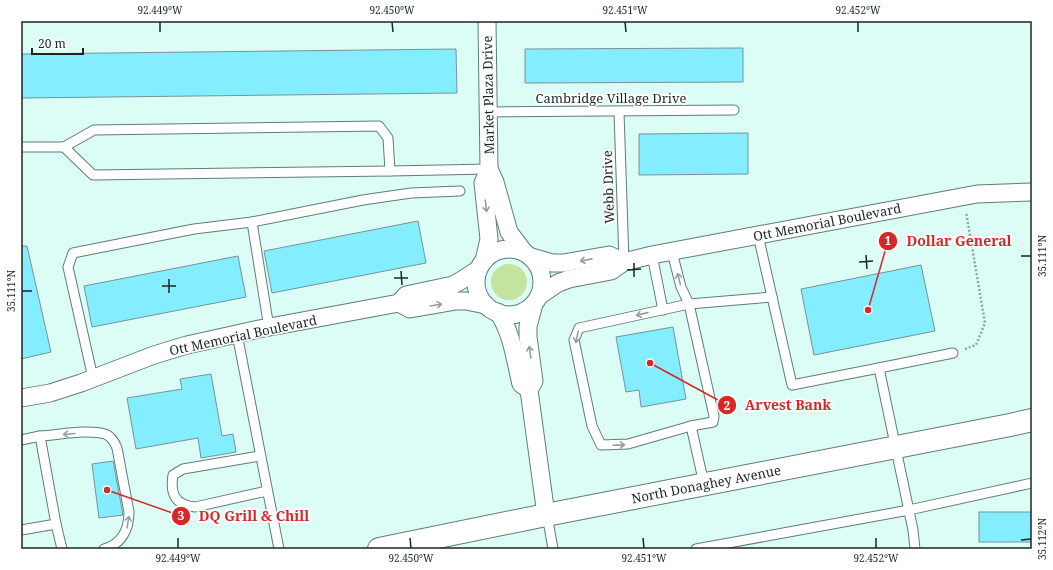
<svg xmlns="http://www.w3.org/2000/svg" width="1053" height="570" font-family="'Noto Serif',serif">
  <rect width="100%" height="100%" fill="#dcfcf6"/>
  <circle fill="#c2e49e" cx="509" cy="282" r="18"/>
  <g fill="#84edff" stroke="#769499">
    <polygon points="743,48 743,82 525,83 525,49"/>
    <polygon points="456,49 457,93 21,98 21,54"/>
    <polygon points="748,133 748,174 639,175 639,134"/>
    <polygon points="418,221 426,263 272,293 264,251"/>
    <polygon points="21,246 27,246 51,352 21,359"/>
    <polygon points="238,256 246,297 92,327 84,286"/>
    <polygon points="921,265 935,331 814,355 801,289"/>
    <polygon points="673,327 686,399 641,407 639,390 626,392 616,337"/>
    <polygon points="211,374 222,436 233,434 236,452 201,458 198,438 136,449 127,398 182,389 180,379"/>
    <polygon points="113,461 123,515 99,518 92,464"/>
    <rect x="979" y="512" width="53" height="30"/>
  </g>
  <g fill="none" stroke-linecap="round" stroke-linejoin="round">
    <defs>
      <g id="service">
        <polyline points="488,112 734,110"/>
        <polyline points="619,112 624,262"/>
        <polyline points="21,147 64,147 94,130 379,126 388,138 390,171 489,169"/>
        <polyline points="64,147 93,175 390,171"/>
        <polyline points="252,222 269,328"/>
        <polyline points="758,235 792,385 879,368 913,530 915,549"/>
        <polyline points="672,252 681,287 689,304 714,416 713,422 691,426 704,484"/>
        <polyline points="652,255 663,310"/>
        <polyline points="237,334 279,549"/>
        <polyline points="879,368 953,353"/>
        <polyline points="93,378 68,267 73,253 194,229 252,222 363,200 411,193 460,191"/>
        <polyline points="691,426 628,444 601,445 592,426 574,340 579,328 689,304 772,297"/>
        <path d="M 40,436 C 59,435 87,429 105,434 C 111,436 115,443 117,448 L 129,512 C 129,529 122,544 104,549"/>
        <polyline points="21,440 40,436 56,524 21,530"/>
        <path d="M 260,456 L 183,469 L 173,475 C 170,494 175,505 195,507 L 267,491"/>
        <polyline points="547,515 553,549"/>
        <polyline points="56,524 62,549"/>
        <polyline points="696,549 909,510 1032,483"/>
      </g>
      <g id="minor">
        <polyline points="489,169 495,182 509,232 524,252"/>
        <circle cx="509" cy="282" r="33"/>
        <polyline points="531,257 552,263 563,263 609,255 624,262"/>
        <polyline points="484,261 489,239 483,183 489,169 487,21"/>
        <polyline points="539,296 558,283 569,279 611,271 624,262 652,255 977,194 1032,192"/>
        <polyline points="399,303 410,309 456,301 466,301 486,305"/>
        <polyline points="534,304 528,326 528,337 534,381 529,390 546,515"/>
        <path d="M 498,312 C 512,333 515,359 521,384 L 529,390"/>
        <polyline points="21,398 50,393 81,383 154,355 187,345 259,329 399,303 406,295 453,285 462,280 479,269"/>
      </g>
      <polyline id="tertiary" points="379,549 546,515 1010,425 1032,420"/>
    </defs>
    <use href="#service" stroke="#607c77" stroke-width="11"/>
    <use href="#minor" stroke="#607c77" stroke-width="19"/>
    <use href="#tertiary" stroke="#607c77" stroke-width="24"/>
    <polyline stroke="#8fa7a3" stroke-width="2.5" stroke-dasharray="2 2" stroke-linecap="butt" points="965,349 976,345 985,323 966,212"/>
    <use href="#service" stroke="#fff" stroke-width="9"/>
    <use href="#minor" stroke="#fff" stroke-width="17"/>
    <use href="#tertiary" stroke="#fff" stroke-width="22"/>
  </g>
  <defs><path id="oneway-shaft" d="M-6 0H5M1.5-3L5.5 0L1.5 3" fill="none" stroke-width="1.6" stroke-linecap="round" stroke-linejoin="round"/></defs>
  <g stroke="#989e9d">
    <use href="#oneway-shaft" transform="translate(486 206) rotate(83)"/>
    <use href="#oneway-shaft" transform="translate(586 260) rotate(169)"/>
    <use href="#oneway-shaft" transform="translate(679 279) rotate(-104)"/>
    <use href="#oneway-shaft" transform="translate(436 305) rotate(-9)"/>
    <use href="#oneway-shaft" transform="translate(642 314) rotate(167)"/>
    <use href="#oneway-shaft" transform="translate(577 337) rotate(102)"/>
    <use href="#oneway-shaft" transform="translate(530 352) rotate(-98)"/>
    <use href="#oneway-shaft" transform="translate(69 434) rotate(175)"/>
    <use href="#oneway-shaft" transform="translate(619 445) rotate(-2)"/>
    <use href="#oneway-shaft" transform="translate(128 522) rotate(-81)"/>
  </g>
  <path fill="none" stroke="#1b2725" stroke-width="1.5" d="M 160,22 L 160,32M 392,22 L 393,32M 625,22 L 626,32M 858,22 L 858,32M 866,255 L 867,269M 1021,256 L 1031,256M 859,262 L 873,261M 634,263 L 634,277M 627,270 L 641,269M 401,271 L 402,285M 394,278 L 408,278M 169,279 L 169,293M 162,286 L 176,286M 22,291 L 32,291M 178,538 L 178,548M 410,538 L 411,548M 643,538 L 644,548M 876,538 L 876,548M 1021,540 L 1031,539"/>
  <g text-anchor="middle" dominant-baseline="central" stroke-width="3.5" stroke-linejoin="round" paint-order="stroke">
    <g font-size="13" fill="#1b2725" stroke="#fff">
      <text transform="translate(488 95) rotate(-91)">Market Plaza Drive</text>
      <text x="611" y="98">Cambridge Village Drive</text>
      <text transform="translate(608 187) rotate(-92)">Webb Drive</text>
      <text transform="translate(827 222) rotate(-11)">Ott Memorial Boulevard</text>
      <text transform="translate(243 335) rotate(-12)">Ott Memorial Boulevard</text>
      <text transform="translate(706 484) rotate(-11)">North Donaghey Avenue</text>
    </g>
  </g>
  <path fill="none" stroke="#d62828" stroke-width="1.5" d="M868 310L888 241M650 363L727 405M107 490L181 516"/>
  <g fill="#d62828" stroke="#fff" stroke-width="1.5">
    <circle cx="868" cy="310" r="4"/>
    <circle cx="650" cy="363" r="4"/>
    <circle cx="107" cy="490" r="4"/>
    <circle cx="888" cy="241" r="10"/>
    <circle cx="727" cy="405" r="10"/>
    <circle cx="181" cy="516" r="10"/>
  </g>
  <g font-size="12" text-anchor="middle" font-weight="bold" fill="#fff">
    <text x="888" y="245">1</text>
    <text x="727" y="410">2</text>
    <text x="181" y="520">3</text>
  </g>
  <g font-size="14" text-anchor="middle" font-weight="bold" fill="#d62828" stroke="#fff" stroke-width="3.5" stroke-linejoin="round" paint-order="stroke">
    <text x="959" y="246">Dollar General</text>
    <text x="788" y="410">Arvest Bank</text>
    <text x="254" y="521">DQ Grill &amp; Chill</text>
  </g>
  <rect width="1053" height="570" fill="none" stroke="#ffffff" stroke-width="44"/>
  <path d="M32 48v6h51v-6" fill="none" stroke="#1b2725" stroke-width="2"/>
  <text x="38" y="48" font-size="12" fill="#1b2725" stroke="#ffffff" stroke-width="3" paint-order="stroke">20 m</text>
  <rect x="22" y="22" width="1009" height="526" fill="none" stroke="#1b2725" stroke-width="1.5"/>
  <g font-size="10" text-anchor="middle" fill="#1b2725">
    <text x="160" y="14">92.449°W</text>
    <text x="392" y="14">92.450°W</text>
    <text x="625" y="14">92.451°W</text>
    <text x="858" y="14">92.452°W</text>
    <text transform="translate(1042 256) rotate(-90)" y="4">35.111°N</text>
    <text transform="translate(11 291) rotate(-90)" y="4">35.111°N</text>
    <text transform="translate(1042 539) rotate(-90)" y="4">35.112°N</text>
    <text x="178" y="562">92.449°W</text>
    <text x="411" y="562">92.450°W</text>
    <text x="644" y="562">92.451°W</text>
    <text x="876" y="562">92.452°W</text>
  </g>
</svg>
